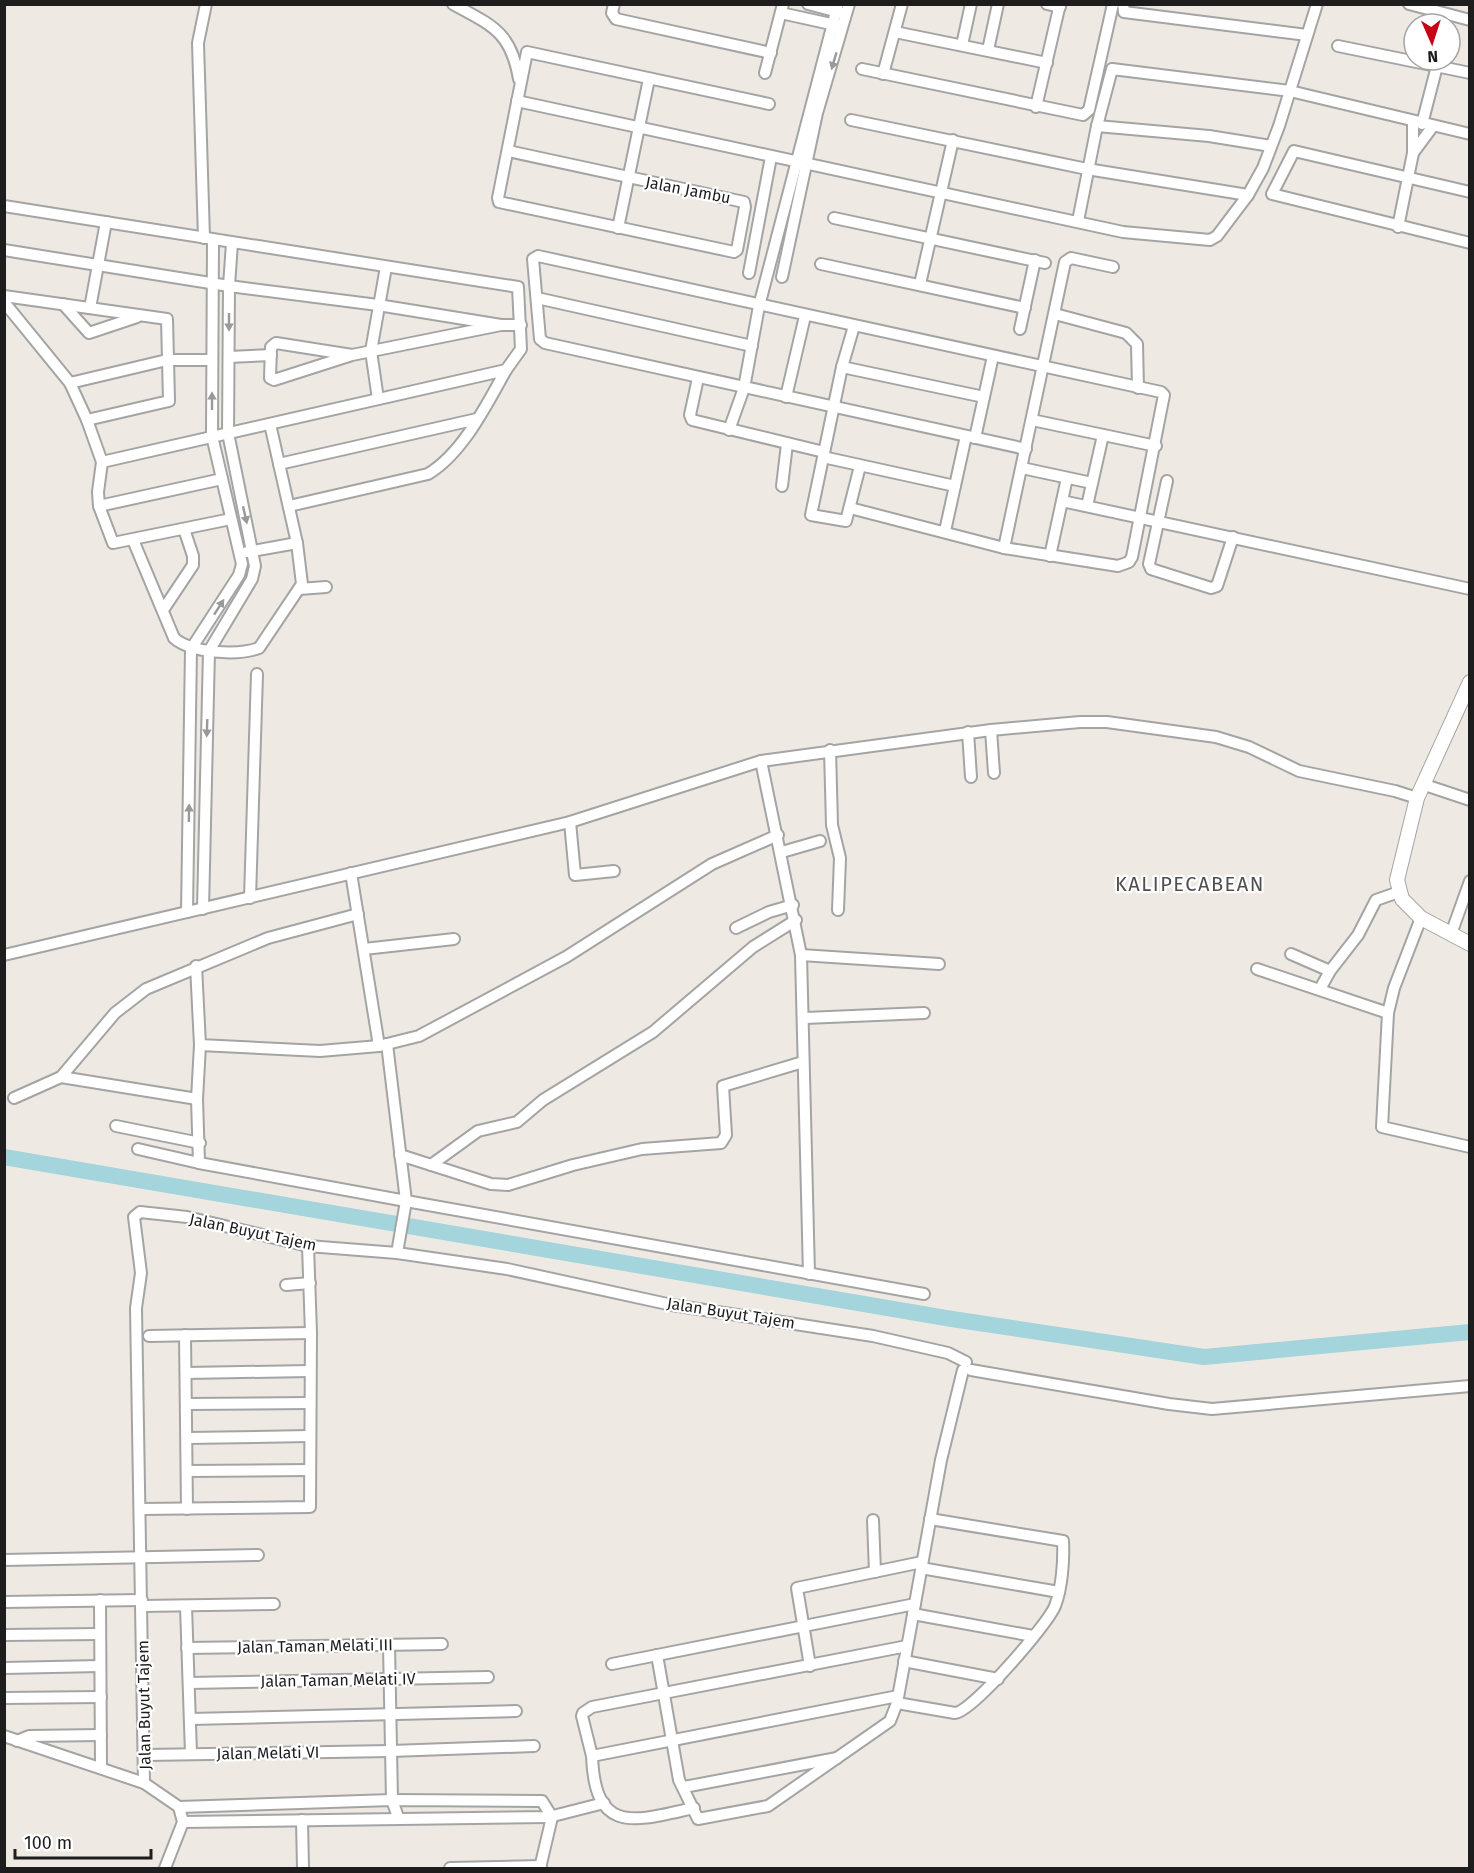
<svg xmlns="http://www.w3.org/2000/svg" width="1474" height="1873" font-family="'Fira Sans',sans-serif">
  <rect width="100%" height="100%" fill="#eeeae3"/>
  <g fill="none" stroke-linecap="round" stroke-linejoin="round">
    <polyline stroke="#a4d4dc" stroke-width="16" points="4,1157 952,1319 1204,1357 1470,1332"/>
    <defs>
      <g id="minor">
        <path d="M 453,4 C 493,26 511,32 519,79"/>
        <polyline points="614,4 612,13 616,19 771,53"/>
        <polyline points="808,4 842,13"/>
        <polyline points="1047,4 1060,7"/>
        <polyline points="1123,4 1124,12 1307,35"/>
        <polyline points="1409,4 1470,20"/>
        <polyline points="781,13 840,26"/>
        <polyline points="895,32 1047,63"/>
        <polyline points="962,45 971,4"/>
        <polyline points="1338,46 1470,73"/>
        <polyline points="988,50 998,4"/>
        <polyline points="862,69 1083,115 1089,110 1113,4"/>
        <polyline points="765,73 783,4"/>
        <polyline points="883,74 902,4"/>
        <polyline points="517,101 1123,232 1210,240 1217,236 1248,195 1263,168 1279,126 1317,4"/>
        <polyline points="1036,107 1060,4"/>
        <polyline points="851,120 1087,169 1248,195"/>
        <polyline points="1413,122 1413,153 1433,126"/>
        <polyline points="1422,124 1437,66"/>
        <polyline points="1097,126 1209,136 1271,146"/>
        <polyline points="508,151 744,202 745,207 737,250 734,252 499,202 498,198 527,52 769,104"/>
        <polyline points="1470,192 1294,151 1272,194 1470,243"/>
        <polyline points="4,206 518,287 521,349 506,370 102,462"/>
        <polyline points="834,218 1045,263"/>
        <polyline points="1078,221 1097,126 1112,69 1290,91 1470,134"/>
        <polyline points="1398,227 1413,153"/>
        <polyline points="618,228 649,79"/>
        <polyline points="204,238 198,43 206,4"/>
        <polyline points="4,250 229,286 378,305 501,325"/>
        <polyline points="821,264 1025,308"/>
        <polyline points="749,273 771,157"/>
        <polyline points="782,277 817,113 849,4"/>
        <polyline points="920,284 953,140"/>
        <polyline points="4,296 167,319 169,401 87,420"/>
        <polyline points="537,298 752,346"/>
        <polyline points="4,302 70,383 87,420 102,462 98,492 99,506 113,543 231,519"/>
        <polyline points="63,304 89,333 137,317"/>
        <polyline points="90,308 106,222"/>
        <polyline points="1055,314 1126,333 1137,344 1138,388"/>
        <polyline points="854,326 842,367 811,515 846,521 860,466"/>
        <polyline points="1020,329 1035,260"/>
        <polyline points="352,355 276,343 271,347 270,378 274,380 352,355 501,325 521,325"/>
        <polyline points="229,357 271,355"/>
        <polyline points="842,367 984,397"/>
        <polyline points="698,378 690,415 692,420 824,452"/>
        <polyline points="70,383 167,360 212,360"/>
        <polyline points="786,397 805,316"/>
        <polyline points="378,399 371,351 386,267"/>
        <polyline points="1032,420 1156,446"/>
        <polyline points="729,430 744,388 759,306 838,4"/>
        <polyline points="975,438 993,356"/>
        <polyline points="823,457 955,486"/>
        <polyline points="279,464 477,419"/>
        <polyline points="1022,468 1092,483"/>
        <polyline points="1167,481 1149,564 1151,569 1211,588 1217,586 1233,537"/>
        <polyline points="782,486 787,444"/>
        <polyline points="1062,501 1470,589"/>
        <polyline points="99,506 222,479"/>
        <path d="M 289,506 L 428,474 C 463,453 487,404 506,370"/>
        <polyline points="1087,506 1103,435"/>
        <polyline points="850,508 1004,548 1118,566 1129,562 1132,557 1164,395 1161,392 538,256 533,259 540,339 545,343 1026,449"/>
        <polyline points="945,531 966,436"/>
        <path d="M 133,540 L 174,638 C 191,653 237,656 259,648 L 302,584 L 297,543 L 270,424"/>
        <polyline points="1004,548 1065,262 1071,258 1113,267"/>
        <polyline points="247,552 297,543"/>
        <polyline points="1050,556 1067,478"/>
        <polyline points="299,589 326,587"/>
        <polyline points="163,610 193,565 193,556 184,529"/>
        <polyline points="991,730 994,773"/>
        <polyline points="968,732 971,777"/>
        <polyline points="830,750 832,825 840,858 838,910"/>
        <polyline points="761,761 801,955 809,1274"/>
        <polyline points="1425,785 1470,800"/>
        <polyline points="570,822 575,875 614,871"/>
        <polyline points="782,852 820,841"/>
        <polyline points="351,873 379,1046"/>
        <polyline points="250,898 257,674"/>
        <polyline points="203,909 209,651 252,579 255,566 228,433 229,286 232,243"/>
        <polyline points="187,912 191,649 239,575 242,564 212,436 213,240"/>
        <polyline points="736,928 769,912 793,905"/>
        <polyline points="1451,934 1470,881"/>
        <polyline points="364,949 454,939"/>
        <polyline points="1291,954 1330,971"/>
        <polyline points="4,955 570,822 761,761 991,730 1080,722 1107,722 1216,737 1249,747 1299,771 1395,791 1417,798"/>
        <polyline points="801,955 939,964"/>
        <polyline points="196,966 200,1045 320,1051 379,1046 419,1036 566,957 712,864 778,835"/>
        <polyline points="1257,969 1388,1013 1394,988 1421,918"/>
        <polyline points="1320,989 1330,971 1358,935 1376,900 1399,892"/>
        <polyline points="1388,1013 1382,1127 1470,1147"/>
        <polyline points="805,1018 924,1013"/>
        <polyline points="387,1044 406,1201 924,1294"/>
        <polyline points="61,1077 197,1099"/>
        <polyline points="14,1098 61,1077 115,1013 146,989 268,938 358,914"/>
        <polyline points="116,1126 200,1143"/>
        <polyline points="138,1149 199,1163 406,1201 397,1253"/>
        <polyline points="400,1155 491,1184 508,1185 573,1165 642,1149 721,1143 726,1135 723,1086 803,1062"/>
        <polyline points="199,1163 197,1099 200,1045"/>
        <polyline points="431,1165 478,1131 517,1122 543,1100 653,1032 753,947 796,920"/>
        <polyline points="286,1285 310,1283"/>
        <polyline points="185,1335 187,1509"/>
        <polyline points="149,1336 311,1333"/>
        <polyline points="971,1370 1169,1404 1212,1409 1470,1386"/>
        <polyline points="186,1373 310,1371"/>
        <polyline points="186,1404 310,1403"/>
        <polyline points="187,1438 310,1436"/>
        <polyline points="187,1471 310,1470"/>
        <polyline points="140,1509 310,1507 311,1333 308,1246"/>
        <polyline points="873,1520 875,1572"/>
        <polyline points="4,1560 258,1555"/>
        <polyline points="921,1568 1059,1592"/>
        <polyline points="100,1600 101,1768"/>
        <polyline points="4,1602 142,1600"/>
        <polyline points="142,1606 274,1604"/>
        <polyline points="186,1606 191,1754"/>
        <polyline points="913,1614 1033,1636"/>
        <polyline points="4,1635 100,1634"/>
        <polyline points="389,1645 392,1800 398,1817"/>
        <polyline points="187,1648 442,1644"/>
        <polyline points="657,1655 679,1780 698,1819 768,1806 890,1721 897,1703 941,1460 963,1370"/>
        <polyline points="904,1661 998,1679"/>
        <polyline points="612,1664 915,1604"/>
        <polyline points="810,1666 797,1588 922,1562"/>
        <polyline points="4,1668 100,1666"/>
        <polyline points="189,1683 488,1677"/>
        <polyline points="4,1698 101,1697"/>
        <path d="M 897,1703 L 955,1713 C 972,1712 1048,1624 1055,1606 C 1062,1588 1064,1560 1063,1541 L 930,1519"/>
        <polyline points="190,1719 516,1711"/>
        <polyline points="4,1736 144,1783 179,1807 183,1822 165,1868"/>
        <polyline points="17,1741 29,1736 101,1735"/>
        <polyline points="146,1755 391,1751 534,1746"/>
        <polyline points="592,1756 582,1716 583,1713 592,1707 907,1646"/>
        <polyline points="144,1783 136,1308 141,1273 134,1217 140,1212 187,1217 308,1246 397,1253 507,1269 672,1305 873,1336 948,1353 966,1362"/>
        <polyline points="684,1787 837,1758"/>
        <polyline points="179,1807 392,1800 542,1801 552,1817 540,1868"/>
        <path d="M 694,1808 C 635,1821 595,1836 592,1756 L 898,1696"/>
        <polyline points="302,1820 303,1868"/>
        <polyline points="183,1822 549,1817 604,1803"/>
        <polyline points="450,1868 541,1866"/>
      </g>
      <polyline id="tertiary" points="1470,682 1417,798 1397,880 1402,899 1421,918 1470,944"/>
    </defs>
    <use href="#minor" stroke="#a4a4a4" stroke-width="14"/>
    <use href="#tertiary" stroke="#a4a4a4" stroke-width="16"/>
    <use href="#minor" stroke="#fff" stroke-width="10"/>
    <use href="#tertiary" stroke="#fff" stroke-width="14"/>
  </g>
  <defs><path id="oneway-solid" d="M-6-.8H1V-3.2L6.5 0L1 3.2V.8H-6Z" transform="scale(1.5)"/></defs>
  <g fill="#999">
    <use href="#oneway-solid" transform="translate(834 61) rotate(106)"/>
    <use href="#oneway-solid" transform="translate(229 322) rotate(90)"/>
    <use href="#oneway-solid" transform="translate(212 401) rotate(-90)"/>
    <use href="#oneway-solid" transform="translate(245 515) rotate(77)"/>
    <use href="#oneway-solid" transform="translate(219 607) rotate(-57)"/>
    <use href="#oneway-solid" transform="translate(207 728) rotate(92)"/>
    <use href="#oneway-solid" transform="translate(189 813) rotate(-89)"/>
  </g>
  <g text-anchor="middle" dominant-baseline="central" stroke-width="4.5" stroke-linejoin="round" paint-order="stroke">
    <g font-size="16" fill="#1d1d1d" stroke="#fff">
      <text transform="translate(688 190) rotate(11)">Jalan Jambu</text>
      <text transform="translate(253 1232) rotate(12)">Jalan Buyut Tajem</text>
      <text transform="translate(731 1313) rotate(9)">Jalan Buyut Tajem</text>
      <text transform="translate(315 1646) rotate(-1)">Jalan Taman Melati III</text>
      <text transform="translate(338 1680) rotate(-1)">Jalan Taman Melati IV</text>
      <text transform="translate(144 1705) rotate(-91)">Jalan Buyut Tajem</text>
      <text transform="translate(268 1753) rotate(-1)">Jalan Melati VI</text>
    </g>
    <g font-size="20" letter-spacing="1.5" fill="#505050" stroke="#fff">
      <text x="1190" y="884">KALIPECABEAN</text>
    </g>
  </g>
  <rect width="1474" height="1873" fill="none" stroke="#1d1d1d" stroke-width="12"/>
  <g transform="translate(1432 42) rotate(177)"><circle r="28" fill="#ffffff" stroke="#a5a5a5" stroke-width="1.5"/>
  <path d="M0-4.5L10 22L0 15L-10 22Z" fill="#c90214"/>
  <text y="-9" font-size="16" font-weight="bold" text-anchor="middle" fill="#1d1d1d">N</text>
  </g>
  <path d="M15 1849v9h136v-9" fill="none" stroke="#1d1d1d" stroke-width="3"/>
  <text x="24" y="1849" font-size="18" fill="#1d1d1d" stroke="#ffffff" stroke-width="4.5" paint-order="stroke">100 m</text>
</svg>
